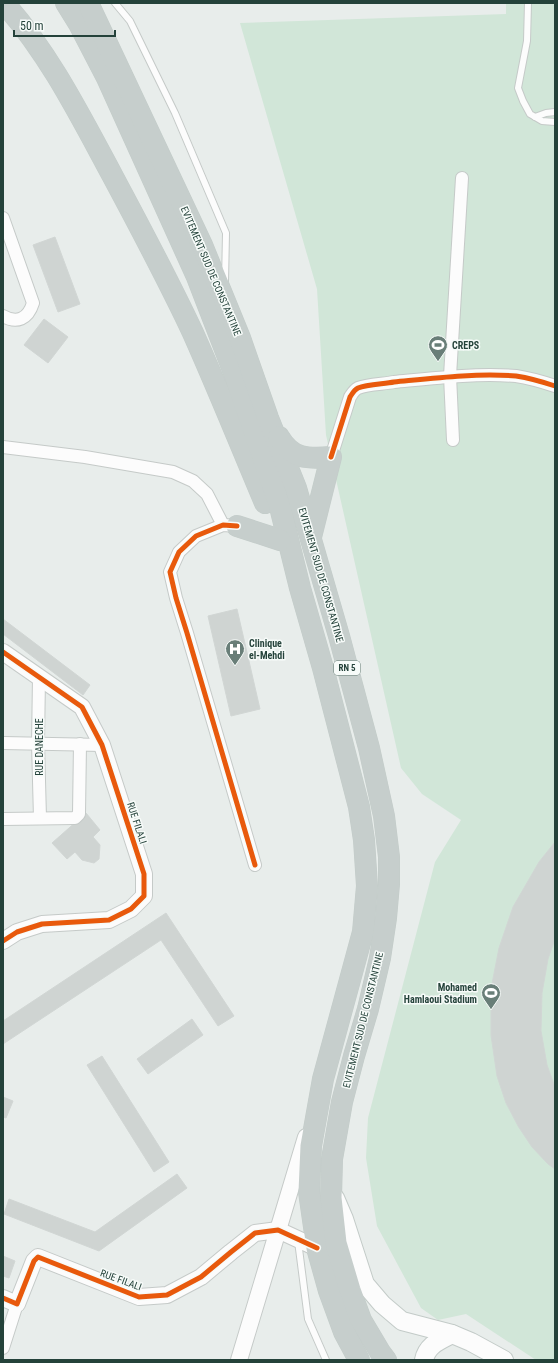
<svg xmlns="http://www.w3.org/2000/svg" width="558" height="1363" font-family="'Roboto Condensed',sans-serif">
  <rect width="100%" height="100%" fill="#e8edeb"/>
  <polygon fill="#d1e6d8" points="506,3 555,3 555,1360 536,1360 466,1314 438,1320 421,1308 377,1226 366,1158 368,1118 435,862 461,820 422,794 401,768 326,435 317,289 240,23 506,14"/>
  <g fill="#cfd4d2" stroke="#d1d6d4">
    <polygon points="55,237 80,304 58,312 33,245"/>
    <polygon points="44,319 68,337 48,363 24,345"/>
    <polygon points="237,609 260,709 231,716 208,616"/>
    <polygon points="3,619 90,685 83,695 3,634"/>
    <polygon points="86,813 100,830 93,837 100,845 99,859 94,863 82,860 75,852 67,859 52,843"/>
    <polygon points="555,842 555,939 548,959 542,993 541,1031 547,1065 555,1087 555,1169 548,1164 532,1147 518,1126 506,1103 497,1076 491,1035 491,989 499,948 513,907 539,862"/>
    <polygon points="166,913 234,1016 218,1026 161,940 3,1044 3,1021"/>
    <polygon points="192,1019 203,1035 148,1074 137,1059"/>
    <polygon points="102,1056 169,1162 154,1172 87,1065"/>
    <polygon points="3,1097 13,1101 6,1118 3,1117"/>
    <polygon points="177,1174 187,1188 99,1251 4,1214 9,1199 95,1232"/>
    <polygon points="3,1256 15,1261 9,1278 3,1276"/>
  </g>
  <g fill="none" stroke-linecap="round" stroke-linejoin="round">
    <defs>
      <g id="service">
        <polyline points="115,3 130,21 175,113 226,233 225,282"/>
        <polyline points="528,3 527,41 518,88 523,101 530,114 542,121 555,122"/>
        <polyline points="535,117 546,113 555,112"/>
        <polyline points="298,1241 308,1319 326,1360"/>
      </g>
      <g id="minor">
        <path d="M 3,218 L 33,303 C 28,319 17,324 3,316"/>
        <polyline points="453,440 450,376 462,178"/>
        <polyline points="3,447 85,457 173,472 193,481 207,494 223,525"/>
        <path d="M 331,457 L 350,397 C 352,394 354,390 358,388 C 367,384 384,384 394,382 C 435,378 475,373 516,376 C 529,378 543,382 555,386"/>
        <polyline points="237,526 223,525 196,536 179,552 170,572 176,598 187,633 255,865"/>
        <polyline points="39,677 38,743 40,818"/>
        <polyline points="3,743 102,745"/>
        <polyline points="3,819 75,818 79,814 80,744"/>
        <polyline points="3,1348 17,1304"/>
      </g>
      <g id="tertiary">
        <polyline points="3,652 82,707 102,745 144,874 144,896 131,909 109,920 42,924 17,932 3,941"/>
        <polyline points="3,1298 17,1304 34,1261 38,1257 139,1297 167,1295 201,1277 231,1252 255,1233 278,1230 317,1248"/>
        <polyline points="239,1360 306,1137"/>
      </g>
      <g id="secondary">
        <polyline points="335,1198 344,1219 365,1284 382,1304 402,1321 452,1334 471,1342 504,1360"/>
        <path d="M 424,1360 C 427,1345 439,1341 452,1334"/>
      </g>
      <g id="trunk">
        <path d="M 4,3 C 45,49 74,104 103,158 C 134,216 165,273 193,333 C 218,389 241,446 265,503"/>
        <polyline points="66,3 79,24 107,78 197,277 236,378 280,507 300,588 323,668 359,807 364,840 367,886 363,932 323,1079 311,1146 309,1192 317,1248 329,1291 344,1332 359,1360"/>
        <polyline points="88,3 202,245 240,338 268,418 296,488 339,636 369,748 384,816 389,857 389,884 386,918 380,958 368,1009 354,1056 342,1102 332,1159 331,1198 336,1243 350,1290 361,1320 380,1352 386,1360"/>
        <path d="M 279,437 C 292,459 307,459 331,457 L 311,537"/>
        <polyline points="237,526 280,540"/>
      </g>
    </defs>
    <use href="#service" stroke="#c5cac8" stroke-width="8"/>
    <use href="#minor" stroke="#c5cac8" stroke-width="14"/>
    <use href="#tertiary" stroke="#c5cac8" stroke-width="18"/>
    <use href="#secondary" stroke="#c3cbc8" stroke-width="20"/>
    <use href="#trunk" stroke="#c3ccc9" stroke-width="22"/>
    <use href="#service" stroke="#fcfcfc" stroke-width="6"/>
    <use href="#minor" stroke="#fcfcfc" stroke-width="12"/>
    <use href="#tertiary" stroke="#fcfcfc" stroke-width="16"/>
    <use href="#secondary" stroke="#fcfcfc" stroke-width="18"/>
    <use href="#trunk" stroke="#c6cecc" stroke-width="21"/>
    <defs>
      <g id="cycleway">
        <path d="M 331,457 L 350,397 C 352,394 354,390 358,388 C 367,384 384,384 394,382 C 435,378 475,373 516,376 C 529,378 543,382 555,386"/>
        <polyline points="237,526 223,525 196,536 179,552 170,572 176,598 187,633 255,865"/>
        <polyline points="3,652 82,707 102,745 144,874 144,896 131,909 109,920 42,924 17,932 3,941"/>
        <polyline points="3,1298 17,1304 34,1261 38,1257 139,1297 167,1295 201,1277 231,1252 255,1233 278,1230 317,1248"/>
      </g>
    </defs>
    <use href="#cycleway" stroke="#f7fbf9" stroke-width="8"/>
    <use href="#cycleway" stroke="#e8590c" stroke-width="5"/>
  </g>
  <defs>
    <symbol id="stadium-pin" viewBox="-11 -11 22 30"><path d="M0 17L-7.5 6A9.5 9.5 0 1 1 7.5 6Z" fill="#697e78" stroke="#f7fbf9"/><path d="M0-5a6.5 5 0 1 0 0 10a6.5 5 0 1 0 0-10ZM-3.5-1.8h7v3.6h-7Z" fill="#fff"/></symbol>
    <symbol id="hospital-pin" viewBox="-11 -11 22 30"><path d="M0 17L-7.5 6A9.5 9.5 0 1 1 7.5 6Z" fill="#697e78" stroke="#f7fbf9"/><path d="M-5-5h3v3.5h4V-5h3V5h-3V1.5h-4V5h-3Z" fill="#fff"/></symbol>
  </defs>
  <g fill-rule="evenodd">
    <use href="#stadium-pin" x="427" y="334" width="22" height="30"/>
    <use href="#hospital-pin" x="224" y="638" width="22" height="30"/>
    <use href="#stadium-pin" x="480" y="982" width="22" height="30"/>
  </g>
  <g text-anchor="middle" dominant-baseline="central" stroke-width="3" stroke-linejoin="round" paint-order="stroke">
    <rect fill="#f7fbf9" stroke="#637a73" stroke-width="1" x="334" y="661" width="26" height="14" rx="3"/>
    <g font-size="9" font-weight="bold" fill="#24423a">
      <text x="347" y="668">RN 5</text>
    </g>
    <g font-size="10" fill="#24423a" stroke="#f7fbf9">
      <text transform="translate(211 271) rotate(67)">EVITEMENT SUD DE CONSTANTINE</text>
      <text transform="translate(321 575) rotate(74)">EVITEMENT SUD DE CONSTANTINE</text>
      <text transform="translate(39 747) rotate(-90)">RUE DANECHE</text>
      <text transform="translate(137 823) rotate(72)">RUE FILALI</text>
      <text transform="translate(363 1020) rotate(-76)">EVITEMENT SUD DE CONSTANTINE</text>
      <text transform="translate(121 1280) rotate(20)">RUE FILALI</text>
    </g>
    <g font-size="10" font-weight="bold" fill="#24423a" stroke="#f7fbf9" text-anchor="start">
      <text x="452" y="345">CREPS</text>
      <text x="249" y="643">Clinique<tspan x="249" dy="12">el-Mehdi</tspan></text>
      <text x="477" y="987" text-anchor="end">Mohamed<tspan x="477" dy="12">Hamlaoui Stadium</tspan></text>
    </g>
  </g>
  <rect width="558" height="1363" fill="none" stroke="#24423a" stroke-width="8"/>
  <path d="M14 30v6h101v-6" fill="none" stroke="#24423a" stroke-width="2"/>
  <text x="20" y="30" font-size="12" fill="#24423a" stroke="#f7fbf9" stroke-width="3" paint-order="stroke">50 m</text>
</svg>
